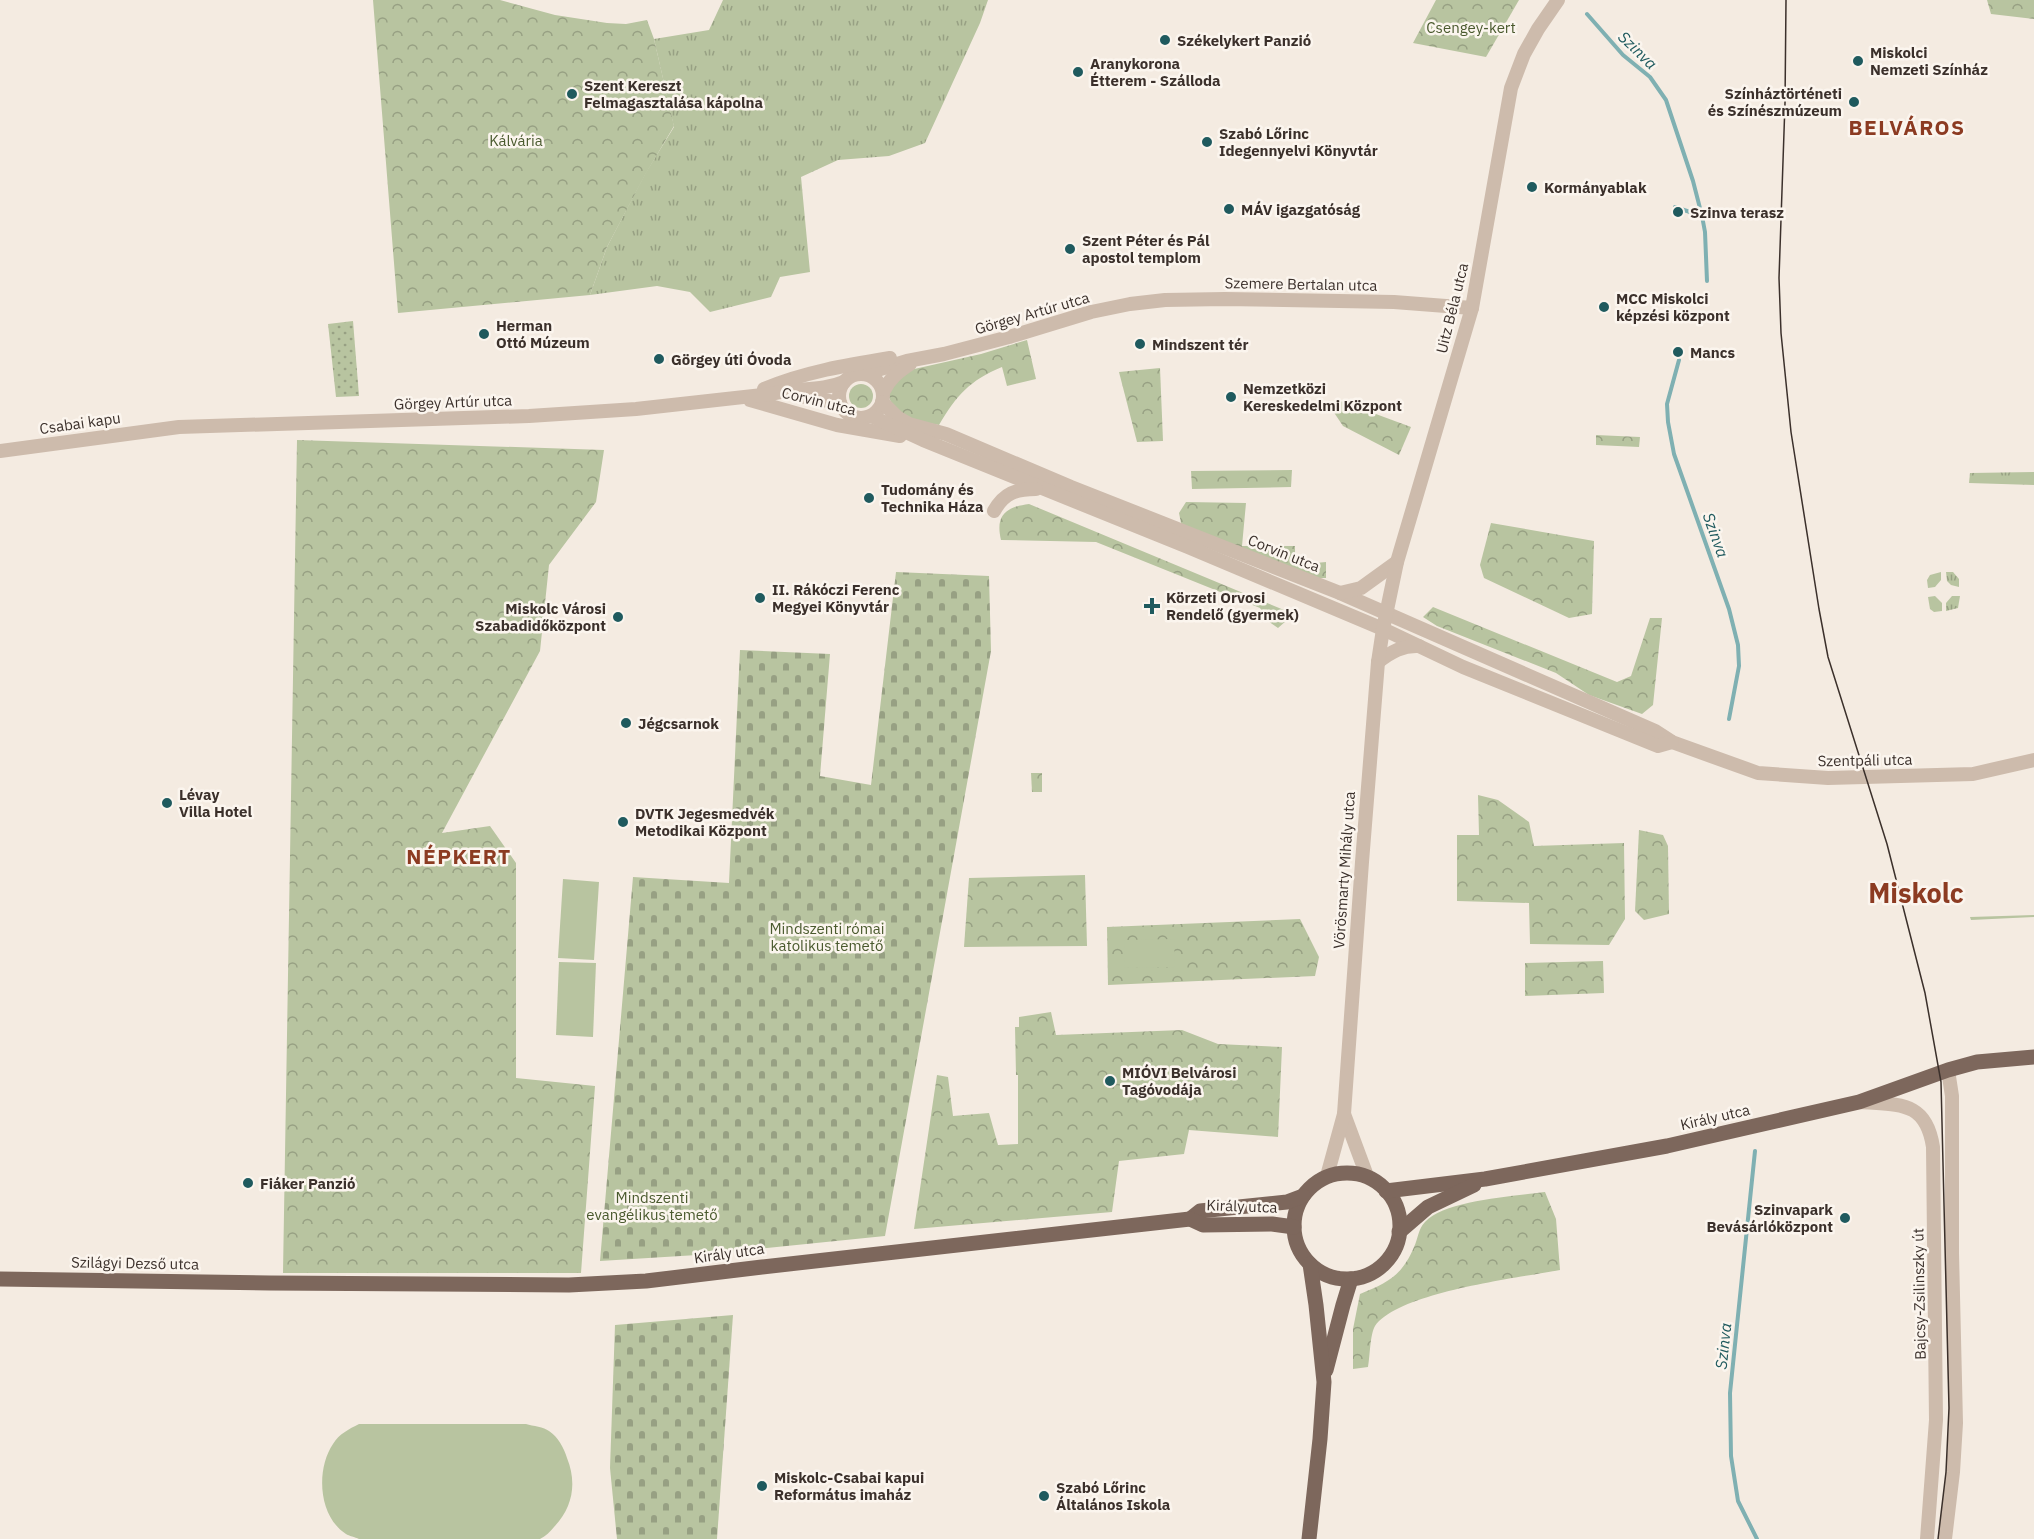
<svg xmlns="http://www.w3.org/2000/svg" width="2034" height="1539" font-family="'IBM Plex Sans',sans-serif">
  <defs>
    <pattern id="grass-tufts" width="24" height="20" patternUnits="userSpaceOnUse" patternTransform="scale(1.5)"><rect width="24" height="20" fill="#b8c4a0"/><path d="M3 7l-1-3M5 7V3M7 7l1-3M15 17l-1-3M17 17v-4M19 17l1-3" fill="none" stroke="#97a083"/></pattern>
    <pattern id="cemetery-stones" width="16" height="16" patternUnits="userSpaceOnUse" patternTransform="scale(1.5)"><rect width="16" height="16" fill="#b8c4a0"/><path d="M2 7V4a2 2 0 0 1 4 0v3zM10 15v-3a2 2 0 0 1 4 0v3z" fill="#97a083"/></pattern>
    <pattern id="park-crowns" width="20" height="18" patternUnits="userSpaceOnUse" patternTransform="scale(1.5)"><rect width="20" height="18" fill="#b8c4a0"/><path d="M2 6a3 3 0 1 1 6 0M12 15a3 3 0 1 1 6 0" fill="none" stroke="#97a083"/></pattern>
    <pattern id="garden-dots" width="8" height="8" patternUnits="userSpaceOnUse" patternTransform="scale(1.5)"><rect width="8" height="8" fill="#b8c4a0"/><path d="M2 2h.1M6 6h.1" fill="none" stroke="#97a083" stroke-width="1.8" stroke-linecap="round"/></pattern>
  </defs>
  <rect width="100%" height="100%" fill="#f4ebe1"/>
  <g fill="url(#grass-tufts)">
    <polygon points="723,0 988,0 980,23 925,143 889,156 838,160 801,177 810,272 780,277 771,297 710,312 690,292 657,286 590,295 607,247 645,174 674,127 654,39 709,30"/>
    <polygon points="2034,472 2034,485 1969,483 1970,473"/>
    <polygon points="1941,572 1941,580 1935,587 1928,588 1927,580 1930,575"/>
    <polygon points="1946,572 1953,572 1959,579 1959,587 1951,585 1947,581"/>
    <polygon points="1935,596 1942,603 1942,611 1934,612 1930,609 1928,597"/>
    <polygon points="1952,596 1960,596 1958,608 1946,611 1946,603"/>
    <polygon points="2034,915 2034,917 1971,920 1970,917"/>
  </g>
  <g fill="url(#cemetery-stones)">
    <polygon points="896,572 989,576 991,651 885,1236 697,1255 600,1261 633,877 729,883 740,650 830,654 820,776 871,785"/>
    <polygon points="733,1315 717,1539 617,1539 610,1468 615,1325"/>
  </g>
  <g fill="url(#park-crowns)">
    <polygon points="373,0 500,0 555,15 607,23 626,24 647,20 654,39 674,126 645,175 607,247 590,295 398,313"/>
    <polygon points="1436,0 1519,0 1486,57 1413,43"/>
    <polygon points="1987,0 2034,0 2034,19 1991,14"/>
    <path d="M 1027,340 L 1036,379 L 1007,386 L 1002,367 C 970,380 956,396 939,425 C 910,419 896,423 887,391 L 901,372 L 981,354 Z"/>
    <polygon points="1160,368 1163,441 1137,442 1119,372"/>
    <circle cx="861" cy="396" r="12"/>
    <polygon points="1338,400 1411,427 1399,455 1343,426 1331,408"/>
    <polygon points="1596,435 1640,437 1639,447 1596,445"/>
    <polygon points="297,440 604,450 596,502 549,565 540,651 442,833 490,826 516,863 516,1078 595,1086 581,1273 283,1273"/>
    <polygon points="1292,470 1291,487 1192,489 1191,471"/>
    <polygon points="1186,502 1246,503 1242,546 1295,546 1295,565 1326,562 1326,578 1314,578 1182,528 1179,513"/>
    <path d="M 1029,504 L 1284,610 L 1286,621 L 1278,628 L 1268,621 L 1260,608 L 1096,542 L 1001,540 C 995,515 1006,507 1029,504 Z"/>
    <polygon points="1491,523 1594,541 1592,614 1569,618 1484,578 1480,565"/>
    <polygon points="1433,607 1617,682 1631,676 1650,618 1662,618 1653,705 1642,714 1589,695 1556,673 1437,626 1423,617"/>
    <polygon points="1031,773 1042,773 1042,792 1032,792"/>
    <polygon points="1478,795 1498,800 1529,822 1534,846 1624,843 1625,919 1609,945 1530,944 1529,903 1457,901 1457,835 1479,835"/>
    <polygon points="1639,830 1663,835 1668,846 1669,914 1644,920 1635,911"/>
    <polygon points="1085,875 1087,946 964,947 969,878"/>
    <polygon points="1300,919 1319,957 1315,976 1108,985 1107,927"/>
    <polygon points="1603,961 1604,993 1525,996 1525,963"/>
    <polygon points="1051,1012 1056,1035 1182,1030 1218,1044 1282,1047 1278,1137 1189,1130 1184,1154 1119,1161 1112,1212 914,1229 937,1075 948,1077 953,1116 989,1113 998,1145 1018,1144 1018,1075 1016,1075 1015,1027 1019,1027 1019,1017"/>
    <path d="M 1545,1192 L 1556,1219 L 1560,1270 C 1518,1278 1399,1292 1375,1326 C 1370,1334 1370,1357 1368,1367 L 1353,1369 L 1353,1329 L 1360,1294 C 1387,1283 1402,1276 1414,1247 C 1418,1239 1418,1229 1425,1222 C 1445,1200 1515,1196 1545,1192 Z"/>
  </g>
  <polygon fill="url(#garden-dots)" points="353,321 359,396 336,397 328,324"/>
  <g fill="#b8c4a0">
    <polygon points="563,879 599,882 594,960 558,958"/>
    <polygon points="1174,939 1175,967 1125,968 1124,940"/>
    <polygon points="559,962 596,963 593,1037 556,1035"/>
    <path d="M 359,1424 L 526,1424 C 533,1426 544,1427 549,1431 C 558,1437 564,1448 567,1458 C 577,1483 573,1507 554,1527 C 550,1532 546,1536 540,1539 L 359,1539 C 355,1537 349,1536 346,1534 C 318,1516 316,1469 333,1444 C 339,1434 349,1429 359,1424 Z"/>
  </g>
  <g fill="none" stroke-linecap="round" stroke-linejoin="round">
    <g stroke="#7fb0b2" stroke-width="4">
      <polyline points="1587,14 1623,55 1650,77 1666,100 1693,181 1702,216 1705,232 1707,281"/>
      <polyline points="1675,207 1702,216"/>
      <polyline points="1679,360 1667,404 1668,422 1674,454 1729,609 1738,645 1739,666 1729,719"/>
      <polyline points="1755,1151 1730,1393 1731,1456 1738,1501 1757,1539"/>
    </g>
    <g stroke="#cdbbac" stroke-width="14">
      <polyline points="864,374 907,361 944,354 1009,337 1091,312 1130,304 1165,300 1225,299 1394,302 1472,308"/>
      <circle cx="861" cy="396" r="22"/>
      <path d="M 764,389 C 804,372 847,365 890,358"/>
      <path d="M 883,392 C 890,378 898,372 910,364"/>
      <polyline points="800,396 840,403"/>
      <polyline points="750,400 837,425 900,436"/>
      <polyline points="882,402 897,417 909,424 946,434 1071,487 1340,593 1655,731 1672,742 1758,773 1828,778 1973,774 2034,760"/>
      <polyline points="871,416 923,440 1188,547 1383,629 1463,667 1653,744 1658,746 1672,742"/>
      <path d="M 0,451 L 179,427 L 529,416 L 636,409 L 771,394 C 795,387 820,392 844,382"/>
      <path d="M 994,511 C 1004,493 1016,489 1036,489"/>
      <polyline points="1340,593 1361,588 1397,562"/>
      <path d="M 1378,662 C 1391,652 1403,645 1419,646"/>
      <path d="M 1861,1102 C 1900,1105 1926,1101 1933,1147 L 1936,1420 L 1927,1539"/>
      <polyline points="1344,1114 1367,1176"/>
      <polyline points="1327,1176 1344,1114 1362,862 1378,662 1383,629 1397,562 1472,308 1511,88 1524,54 1538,29 1558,0"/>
      <polyline points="1945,1539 1953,1472 1956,1423 1952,1253 1952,1096 1948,1070"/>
    </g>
    <g stroke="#7d675c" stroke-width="15">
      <circle cx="1347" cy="1226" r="53"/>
      <polyline points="1386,1191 1485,1179 1667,1146 1859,1102 1948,1070 1977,1062 2034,1057"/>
      <polyline points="1190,1219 1200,1211 1287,1202 1303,1196"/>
      <polyline points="1399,1232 1428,1207 1474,1185"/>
      <polyline points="0,1279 270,1283 569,1285 646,1281 762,1267 1190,1219 1203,1225 1272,1224 1294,1227"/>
      <polyline points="1326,1370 1343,1305 1351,1279"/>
      <polyline points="1309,1539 1320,1439 1324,1382 1316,1305 1310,1264"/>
    </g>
    <polyline stroke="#3b302b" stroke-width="1.5" points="1786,0 1785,103 1779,278 1781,333 1791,432 1819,609 1828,657 1887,844 1925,993 1941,1082 1949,1408 1946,1472 1938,1539"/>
  </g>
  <g fill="#1f5a5e" stroke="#fbf5ee" stroke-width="2">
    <circle cx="1165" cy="40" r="6"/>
    <circle cx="1858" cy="61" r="6"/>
    <circle cx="1078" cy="72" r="6"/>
    <circle cx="572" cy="94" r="6"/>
    <circle cx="1854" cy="102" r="6"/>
    <circle cx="1207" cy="142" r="6"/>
    <circle cx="1532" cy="187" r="6"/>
    <circle cx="1229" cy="209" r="6"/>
    <circle cx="1678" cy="212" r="6"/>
    <circle cx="1070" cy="249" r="6"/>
    <circle cx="1604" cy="307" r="6"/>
    <circle cx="484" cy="334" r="6"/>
    <circle cx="1140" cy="344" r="6"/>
    <circle cx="1678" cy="352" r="6"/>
    <circle cx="659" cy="359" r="6"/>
    <circle cx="1231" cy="397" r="6"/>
    <circle cx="869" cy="498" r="6"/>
    <circle cx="760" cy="598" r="6"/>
    <path d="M1149 597h6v6h6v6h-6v6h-6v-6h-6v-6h6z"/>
    <circle cx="618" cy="617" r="6"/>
    <circle cx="626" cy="723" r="6"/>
    <circle cx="167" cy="803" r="6"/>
    <circle cx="623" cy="822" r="6"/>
    <circle cx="1110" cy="1081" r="6"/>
    <circle cx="248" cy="1183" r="6"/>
    <circle cx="1845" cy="1218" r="6"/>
    <circle cx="762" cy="1486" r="6"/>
    <circle cx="1044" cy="1496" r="6"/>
  </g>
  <g text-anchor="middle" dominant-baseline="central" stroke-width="5" stroke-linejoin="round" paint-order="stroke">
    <g font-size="15" fill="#4a5a2e" stroke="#fbf5ee">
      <text x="1471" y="27">Csengey-kert</text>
      <text x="516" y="140">Kálvária</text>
      <text x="827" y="928">Mindszenti római<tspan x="827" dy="17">katolikus temető</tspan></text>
      <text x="652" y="1197">Mindszenti<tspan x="652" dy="17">evangélikus temető</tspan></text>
    </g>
    <g font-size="15" font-weight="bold" fill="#3b302b" stroke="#fbf5ee" text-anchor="start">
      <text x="1177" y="40">Székelykert Panzió</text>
      <text x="1870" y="52">Miskolci<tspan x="1870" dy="17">Nemzeti Színház</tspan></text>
      <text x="1090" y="63">Aranykorona<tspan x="1090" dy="17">Étterem - Szálloda</tspan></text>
      <text x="584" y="85">Szent Kereszt<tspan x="584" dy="17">Felmagasztalása kápolna</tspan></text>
      <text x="1842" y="93" text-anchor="end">Színháztörténeti<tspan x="1842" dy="17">és Színészmúzeum</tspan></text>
      <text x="1219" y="133">Szabó Lőrinc<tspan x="1219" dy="17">Idegennyelvi Könyvtár</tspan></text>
      <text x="1544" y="187">Kormányablak</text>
      <text x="1241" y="209">MÁV igazgatóság</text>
      <text x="1690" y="212">Szinva terasz</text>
      <text x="1082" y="240">Szent Péter és Pál<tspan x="1082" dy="17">apostol templom</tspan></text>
      <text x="1616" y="298">MCC Miskolci<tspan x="1616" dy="17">képzési központ</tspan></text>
      <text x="496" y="325">Herman<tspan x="496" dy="17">Ottó Múzeum</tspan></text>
      <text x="1152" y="344">Mindszent tér</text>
      <text x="1690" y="352">Mancs</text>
      <text x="671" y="359">Görgey úti Óvoda</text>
      <text x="1243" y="388">Nemzetközi<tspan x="1243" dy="17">Kereskedelmi Központ</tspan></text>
      <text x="881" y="489">Tudomány és<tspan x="881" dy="17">Technika Háza</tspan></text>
      <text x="772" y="589">II. Rákóczi Ferenc<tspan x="772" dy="17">Megyei Könyvtár</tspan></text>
      <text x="1166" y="597">Körzeti Orvosi<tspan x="1166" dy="17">Rendelő (gyermek)</tspan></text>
      <text x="606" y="608" text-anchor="end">Miskolc Városi<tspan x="606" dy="17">Szabadidőközpont</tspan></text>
      <text x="638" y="723">Jégcsarnok</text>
      <text x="179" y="794">Lévay<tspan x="179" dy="17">Villa Hotel</tspan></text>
      <text x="635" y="813">DVTK Jegesmedvék<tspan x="635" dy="17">Metodikai Központ</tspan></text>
      <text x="1122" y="1072">MIÓVI Belvárosi<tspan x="1122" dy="17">Tagóvodája</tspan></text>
      <text x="260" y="1183">Fiáker Panzió</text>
      <text x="1833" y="1209" text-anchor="end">Szinvapark<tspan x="1833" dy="17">Bevásárlóközpont</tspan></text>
      <text x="774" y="1477">Miskolc-Csabai kapui<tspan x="774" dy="17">Református imaház</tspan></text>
      <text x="1056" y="1487">Szabó Lőrinc<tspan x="1056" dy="17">Általános Iskola</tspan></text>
    </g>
    <g font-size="15" fill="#3b302b" stroke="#fbf5ee">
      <text transform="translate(1301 284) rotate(1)">Szemere Bertalan utca</text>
      <text transform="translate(1452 308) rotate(-76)">Uitz Béla utca</text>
      <text transform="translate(1032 313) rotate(-16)">Görgey Artúr utca</text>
      <text transform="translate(819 401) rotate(14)">Corvin utca</text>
      <text transform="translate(453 402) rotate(-2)">Görgey Artúr utca</text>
      <text transform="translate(80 423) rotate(-8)">Csabai kapu</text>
      <text transform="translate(1284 553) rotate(22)">Corvin utca</text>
      <text transform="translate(1865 760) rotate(-1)">Szentpáli utca</text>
      <text transform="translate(1344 870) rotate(-86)">Vörösmarty Mihály utca</text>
      <text transform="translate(1715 1117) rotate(-13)">Király utca</text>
      <text transform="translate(1242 1206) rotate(2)">Király utca</text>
      <text transform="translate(729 1253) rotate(-8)">Király utca</text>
      <text transform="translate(135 1263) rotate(1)">Szilágyi Dezső utca</text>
      <text transform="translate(1919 1294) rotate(-91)">Bajcsy-Zsilinszky út</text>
    </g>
    <g font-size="16" font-style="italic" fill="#1f5a5e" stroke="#fbf5ee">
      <text transform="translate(1638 50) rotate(44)">Szinva</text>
      <text transform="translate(1716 535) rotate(70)">Szinva</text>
      <text transform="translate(1723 1346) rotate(-84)">Szinva</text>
    </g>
    <g font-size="21" font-weight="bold" letter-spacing="1.5" fill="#8c3b22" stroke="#fbf5ee">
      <text x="1907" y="127">BELVÁROS</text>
      <text x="459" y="856">NÉPKERT</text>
    </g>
    <g font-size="27" font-weight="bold" fill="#8c3b22" stroke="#fbf5ee">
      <text x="1916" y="892">Miskolc</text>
    </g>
  </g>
</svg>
